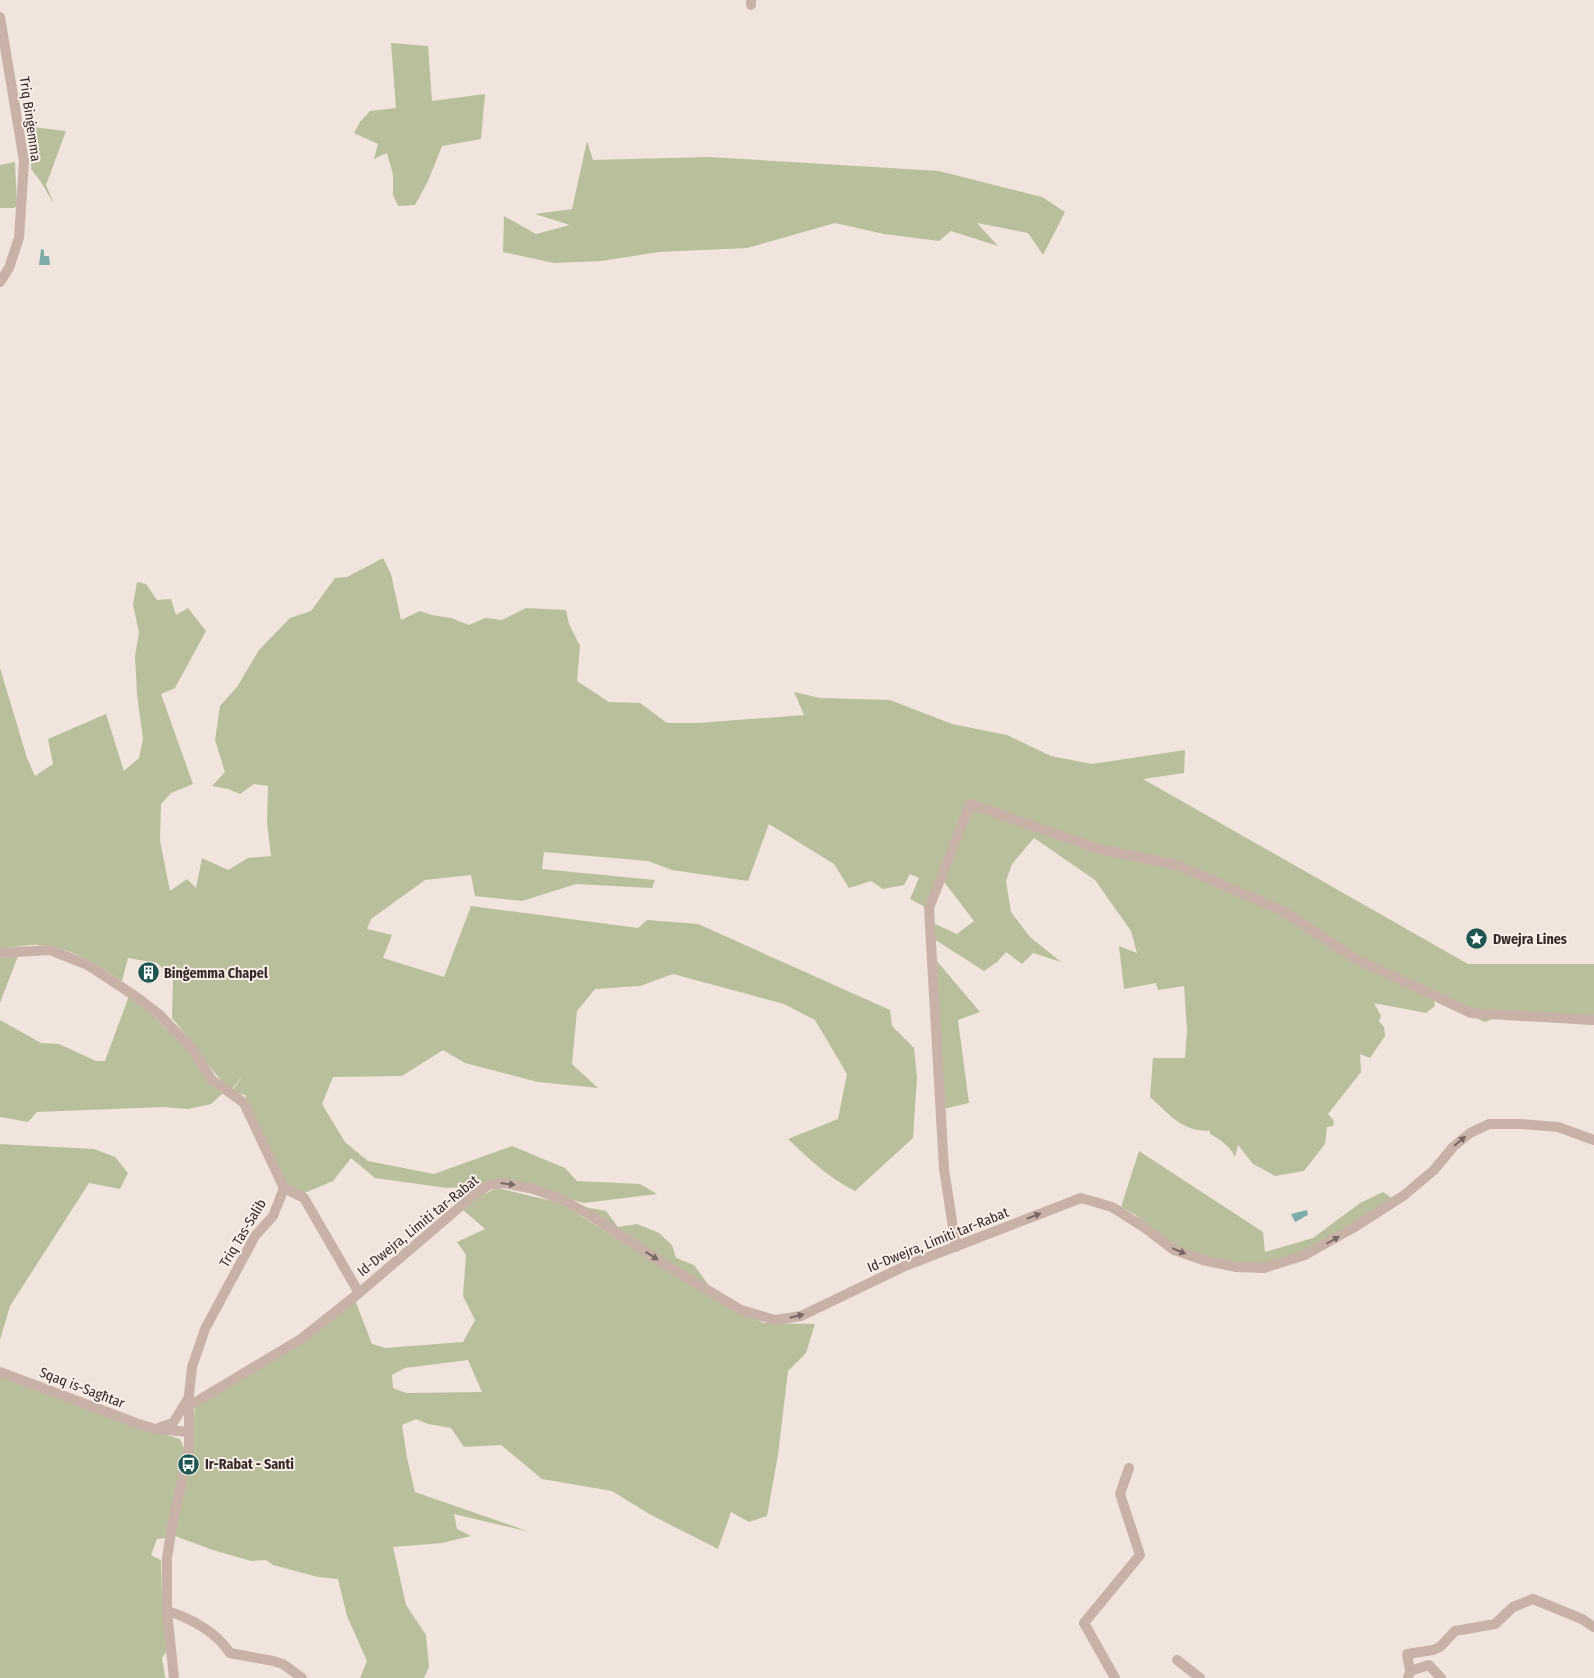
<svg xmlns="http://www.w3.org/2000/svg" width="1594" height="1678" font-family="'Fira Sans Condensed',sans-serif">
  <rect width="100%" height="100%" fill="#f1e4dc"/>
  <g fill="#b9bf9c" fill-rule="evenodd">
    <polygon points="391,43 428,46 432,101 485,94 481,139 442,146 428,181 415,205 398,206 393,195 393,175 387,153 374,159 378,144 354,133 360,122 370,111 396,108"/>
    <polygon points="33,127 66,131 46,185 54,204 41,182 31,169"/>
    <polygon points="587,141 593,160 709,157 939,171 1042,197 1065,212 1043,255 1028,233 977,223 998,246 951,231 939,241 884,234 835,223 747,248 659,252 601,261 554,263 503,252 504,216 536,234 570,225 535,214 572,209"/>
    <polygon points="15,162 17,206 14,208 0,208 0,165"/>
    <path d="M 383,558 L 391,574 L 401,620 L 420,611 L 432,615 L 451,618 L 469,625 L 485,618 L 502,620 L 526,608 L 566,610 L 569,624 L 580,646 L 577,681 L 609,702 L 640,703 L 667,723 L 697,723 L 804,715 L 794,692 L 820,698 L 890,700 L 952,724 L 1007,735 L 1051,756 L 1092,764 L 1185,750 L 1184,773 L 1143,779 L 1468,964 L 1594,964 L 1594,1025 L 1495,1018 L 1485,1022 L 1434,1000 L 1435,1006 L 1426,1013 L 1374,1003 L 1381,1016 L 1379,1021 L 1384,1027 L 1385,1036 L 1370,1058 L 1360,1054 L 1361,1072 L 1328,1114 L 1334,1121 L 1333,1126 L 1327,1127 L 1325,1144 L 1304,1171 L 1275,1176 L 1253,1164 L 1238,1145 L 1235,1157 C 1230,1146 1221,1140 1210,1134 L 1210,1131 C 1181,1131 1170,1115 1150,1097 L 1153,1058 L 1185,1058 L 1187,1030 L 1184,986 L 1158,990 L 1156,983 L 1124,989 L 1119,946 L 1137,953 L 1131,931 L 1095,880 L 1034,838 L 1012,864 L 1006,881 L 1011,912 L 1030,937 L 1061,962 L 1033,953 L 1022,964 L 1006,952 L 997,962 L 984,971 L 934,939 L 933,923 L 957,934 L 974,921 L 938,874 L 925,907 L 910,899 L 919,878 L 910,874 L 904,885 L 883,889 L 871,881 L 849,888 L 834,864 L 769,824 L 748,881 L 672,870 L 648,861 L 544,852 L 542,869 L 655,880 L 652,888 L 576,884 L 522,901 L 475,896 L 471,875 L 425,880 L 371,919 L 367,929 L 392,935 L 383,958 L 444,977 L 471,906 L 638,928 L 647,920 L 698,924 L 890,1010 L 892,1026 L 914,1048 L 917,1077 L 913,1138 L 855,1191 C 830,1179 808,1158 788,1139 L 838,1119 L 847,1074 L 815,1020 L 784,1004 L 673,974 L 640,986 L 595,989 L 577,1011 L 572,1064 L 598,1088 L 538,1082 L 465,1063 L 443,1050 L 402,1076 L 333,1077 L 322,1104 L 345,1142 L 368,1161 L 434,1174 L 512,1146 L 565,1168 L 577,1181 L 640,1184 L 657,1194 L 584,1203 L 501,1180 L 481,1186 L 447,1188 L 375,1178 L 351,1158 L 333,1181 L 302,1194 L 287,1184 L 256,1122 L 245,1095 L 231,1092 L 243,1075 L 231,1090 C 208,1069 192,1041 172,1018 L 173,978 L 157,963 L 128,958 L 122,981 C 96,964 71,947 38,945 C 25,944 13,949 0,948 L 0,668 L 27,758 L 35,776 L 53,764 L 48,739 L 106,714 L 124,771 L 139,758 L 143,739 L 137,694 L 135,656 L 139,632 L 133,605 L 137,582 L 146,584 L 157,600 L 171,599 L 176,615 L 188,608 L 206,631 L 175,688 L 161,694 L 193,784 L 171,793 L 161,804 L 160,841 L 170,891 L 187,879 L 196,888 L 202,858 L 228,870 L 248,858 L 271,856 L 267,823 L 268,786 L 254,784 L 240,794 L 228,789 L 212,786 L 225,772 L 215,740 L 220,706 L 237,687 L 259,650 L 290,618 L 311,611 L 335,578 L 347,577 Z"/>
    <polygon points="18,956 0,1003 0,958"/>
    <polygon points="936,960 980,1012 958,1020 969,1103 943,1109"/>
    <polygon points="129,996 145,1007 167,1030 188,1047 223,1093 211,1104 188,1109 163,1107 37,1112 28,1122 0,1117 0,1020 41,1043 59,1044 96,1061 105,1061"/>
    <polygon points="0,1144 94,1149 115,1157 128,1173 120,1189 89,1183 10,1306 0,1340"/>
    <polygon points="1139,1151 1263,1232 1265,1252 1313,1238 1360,1203 1383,1192 1393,1199 1307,1251 1258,1265 1219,1260 1175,1247 1134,1214 1121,1207"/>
    <path d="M 498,1188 L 552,1201 L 567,1207 L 662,1267 L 763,1323 L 815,1324 L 806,1353 L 788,1371 L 778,1455 L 767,1516 L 749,1522 L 731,1512 L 718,1549 L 651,1515 L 612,1491 L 542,1479 L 501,1445 L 464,1447 L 451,1428 L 428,1424 L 416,1419 L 402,1425 L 407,1458 L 415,1492 L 530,1532 L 454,1514 L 457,1529 L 471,1536 L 442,1543 L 393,1547 L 406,1605 L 426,1635 L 429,1667 L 424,1678 L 360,1678 L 367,1661 L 347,1616 L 338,1579 L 318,1577 L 273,1565 L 266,1560 L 251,1561 L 213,1550 L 175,1536 L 178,1508 L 191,1449 L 195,1406 L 355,1300 L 372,1344 L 385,1348 L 463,1342 L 475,1320 L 463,1296 L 466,1255 L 457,1242 L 485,1229 L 461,1208 L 480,1196 ZM 468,1360 L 482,1392 L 406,1393 L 393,1388 L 392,1375 L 405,1368 Z"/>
    <polygon points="574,1205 606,1211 618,1227 637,1224 659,1233 672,1245 676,1258 694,1265 710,1287"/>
    <polygon points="0,1376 152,1431 180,1439 185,1450 166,1538 157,1539 151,1555 161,1560 162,1600 167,1651 162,1658 165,1677 166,1678 0,1678"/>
  </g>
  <g fill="#7cada8">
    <polygon points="41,249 44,250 44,256 49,256 50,265 39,265"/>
    <path d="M 1307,1210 L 1308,1215 C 1303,1217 1299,1221 1295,1222 L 1291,1214 Z"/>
  </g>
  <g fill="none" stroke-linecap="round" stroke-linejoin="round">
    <g stroke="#c8b2a8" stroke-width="10">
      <polyline points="751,5 751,0"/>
      <polyline points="0,17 24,161 19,238 9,268 0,282"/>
      <polyline points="0,953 50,950 88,965 135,996 160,1015 193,1050 211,1079 244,1103 284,1188 273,1216 255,1236 205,1329 192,1367 189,1395 189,1449 172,1526 167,1558 167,1611 174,1678"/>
      <polyline points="284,1188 304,1198 359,1293"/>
      <polyline points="956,1247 944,1169 929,908 970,804 1099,849 1177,865 1283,911 1354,958 1471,1013 1594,1020"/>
      <polyline points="0,1372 136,1423 155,1429 189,1432"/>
      <polyline points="189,1406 301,1339 359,1293 475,1194 489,1185 504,1183 534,1189 563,1200 590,1215 664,1264 741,1310 775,1320 801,1316 905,1266 1081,1198 1112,1207 1145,1228 1174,1250 1203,1260 1236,1267 1264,1268 1305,1255 1353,1228 1403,1196 1434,1170 1453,1147 1470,1133 1489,1124 1521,1124 1558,1127 1594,1140"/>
      <polyline points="158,1428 173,1423 189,1397"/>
      <path d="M 167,1611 C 191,1618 216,1632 230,1653 L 273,1661 L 283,1664 L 302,1678"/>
      <polyline points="1177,1660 1200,1678"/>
      <polyline points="1410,1671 1429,1665 1441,1678"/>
      <polyline points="1115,1678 1084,1623 1140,1555 1120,1494 1129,1468"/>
      <polyline points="1408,1678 1410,1671 1407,1654 1433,1650 1440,1647 1455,1631 1495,1624 1513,1607 1533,1599 1582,1619 1594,1627"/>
    </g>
  </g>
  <defs><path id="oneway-solid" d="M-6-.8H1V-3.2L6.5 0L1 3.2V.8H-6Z" transform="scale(1.25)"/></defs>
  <g fill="#786762">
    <use href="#oneway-solid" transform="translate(1460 1141) rotate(-40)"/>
    <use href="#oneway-solid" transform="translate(508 1184) rotate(7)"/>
    <use href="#oneway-solid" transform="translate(1034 1216) rotate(-21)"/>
    <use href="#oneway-solid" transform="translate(1333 1240) rotate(-30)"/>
    <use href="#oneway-solid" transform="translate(1179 1251) rotate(23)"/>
    <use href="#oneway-solid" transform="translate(652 1256) rotate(33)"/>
    <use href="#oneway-solid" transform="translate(797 1316) rotate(-14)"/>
  </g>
  <defs>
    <symbol id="sight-disc" viewBox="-11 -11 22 22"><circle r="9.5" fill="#1f5551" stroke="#f9efe8"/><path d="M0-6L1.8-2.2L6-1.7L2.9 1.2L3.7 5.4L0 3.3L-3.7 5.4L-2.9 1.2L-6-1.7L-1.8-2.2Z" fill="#fff"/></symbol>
    <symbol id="building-disc" viewBox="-11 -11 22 22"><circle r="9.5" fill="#1f5551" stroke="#f9efe8"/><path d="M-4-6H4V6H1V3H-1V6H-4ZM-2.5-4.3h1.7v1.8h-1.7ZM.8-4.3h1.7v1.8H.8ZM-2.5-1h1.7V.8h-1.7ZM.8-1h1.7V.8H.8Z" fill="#fff"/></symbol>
    <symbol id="bus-disc" viewBox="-11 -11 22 22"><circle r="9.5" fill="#1f5551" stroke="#f9efe8"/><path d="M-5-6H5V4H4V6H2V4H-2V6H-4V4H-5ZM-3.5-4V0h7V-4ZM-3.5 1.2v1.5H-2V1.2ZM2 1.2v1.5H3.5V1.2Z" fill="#fff"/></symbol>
  </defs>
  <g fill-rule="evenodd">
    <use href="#sight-disc" x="1464" y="926" width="25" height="25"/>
    <use href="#building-disc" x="136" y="960" width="25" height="25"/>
    <use href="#bus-disc" x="176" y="1452" width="25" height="25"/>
  </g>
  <g text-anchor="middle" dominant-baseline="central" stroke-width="4" stroke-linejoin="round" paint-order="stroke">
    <g font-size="14" fill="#362a28" stroke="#f9efe8">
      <text transform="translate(30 119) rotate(82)">Triq Binġemma</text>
      <text transform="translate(418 1226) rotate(-39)">Id-Dwejra, Limiti tar-Rabat</text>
      <text transform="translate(243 1233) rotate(-59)">Triq Tas-Salib</text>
      <text transform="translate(938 1240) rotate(-22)">Id-Dwejra, Limiti tar-Rabat</text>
      <text transform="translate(82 1388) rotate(21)">Sqaq is-Sagħtar</text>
    </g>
    <g font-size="14" font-weight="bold" fill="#362a28" stroke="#f9efe8" text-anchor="start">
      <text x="1493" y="939">Dwejra Lines</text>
      <text x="164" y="973">Binġemma Chapel</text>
      <text x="205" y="1464">Ir-Rabat - Santi</text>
    </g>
  </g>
</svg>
